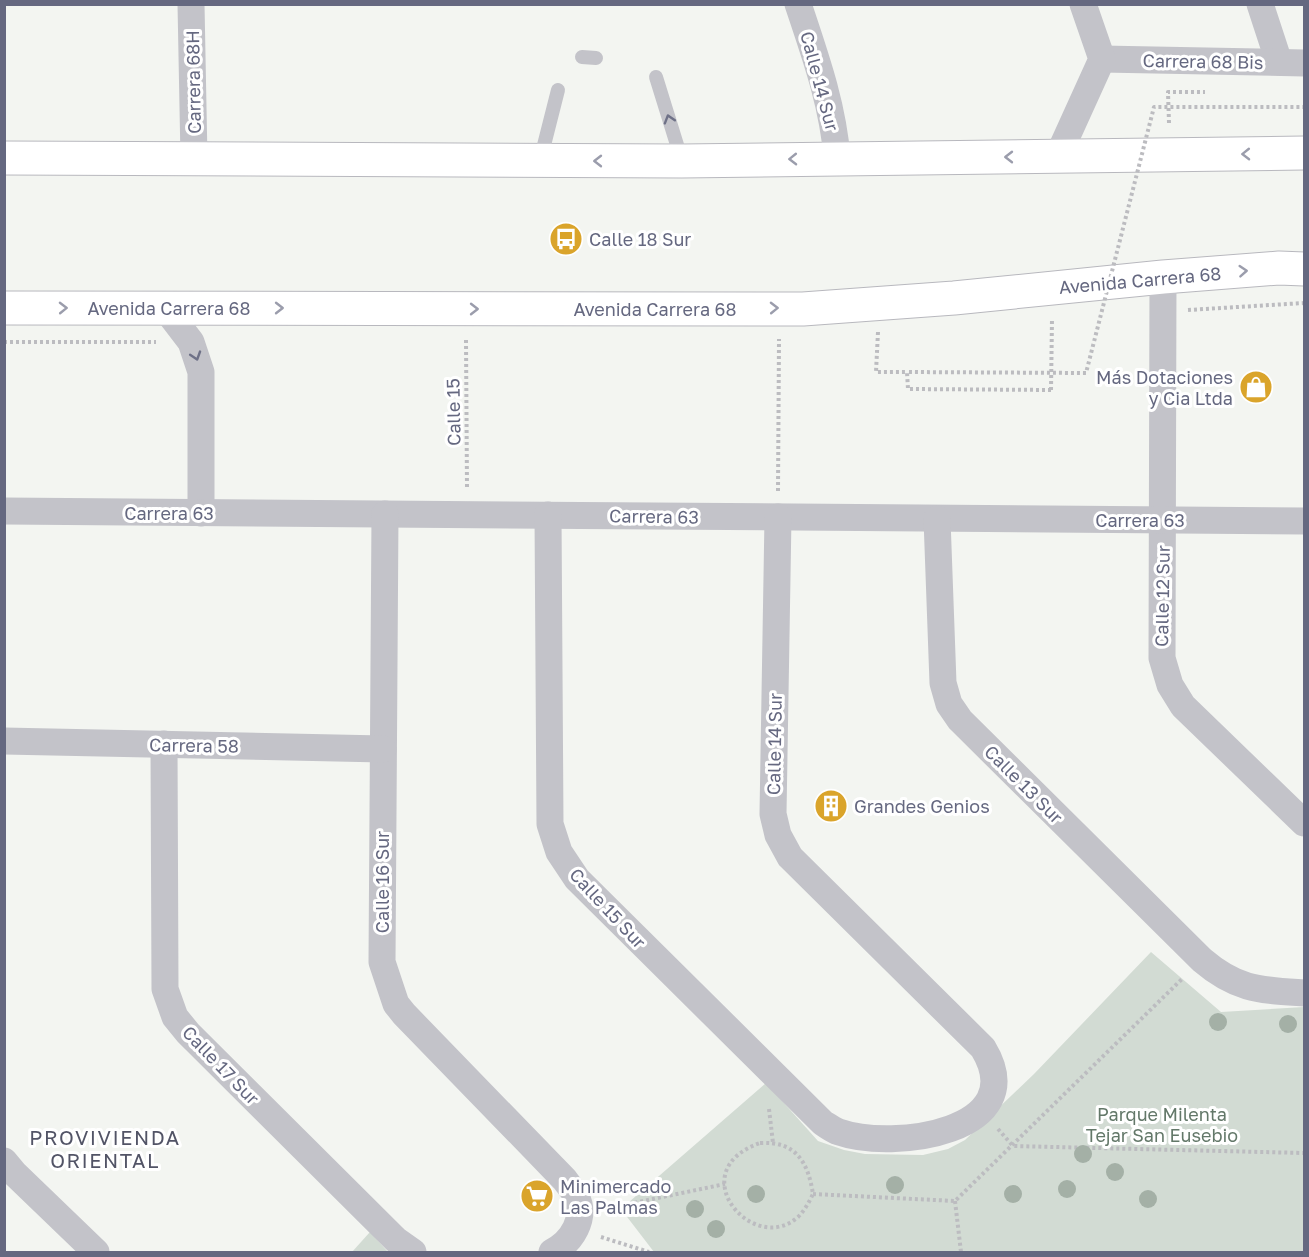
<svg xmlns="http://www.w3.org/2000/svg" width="1309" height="1257" font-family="'Golos Text',sans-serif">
  <rect width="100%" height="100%" fill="#f3f5f1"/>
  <g fill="#d2dbd3">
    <polygon points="1151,952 1221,1012 1304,1007 1304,1252 654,1252 621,1209 766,1083 818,1141 844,1150 865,1154 923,1155 948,1149 965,1140 1034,1074"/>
    <polygon points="370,1232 388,1252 352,1252"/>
  </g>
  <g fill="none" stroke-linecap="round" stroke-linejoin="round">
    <defs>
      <g id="primary">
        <polyline points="4,158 682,161 1304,153"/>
        <polyline points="4,308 803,309 954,298 1163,277 1279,268 1304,269"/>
      </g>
    </defs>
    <use href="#primary" stroke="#b8b8be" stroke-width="35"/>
    <g stroke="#bcbcc0" stroke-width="4" stroke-dasharray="3 3" stroke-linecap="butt">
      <polyline points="1169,123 1168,92 1205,92"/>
      <polyline points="1188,310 1304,303"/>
      <polyline points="878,332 876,372 907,372"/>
      <polyline points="466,340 467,488"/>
      <polyline points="4,342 156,342"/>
      <polyline points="1051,390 1052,319"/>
      <polyline points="778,491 779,339"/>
      <polyline points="769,1109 773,1143"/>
      <polyline points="998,1129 1013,1146 1304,1153"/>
      <path d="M 760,1143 C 796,1141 808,1162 813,1194 C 809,1202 805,1210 798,1217 C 753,1257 680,1171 760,1143 Z"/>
      <polyline points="813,1194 955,1201 1183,978"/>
      <polyline points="955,1201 961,1252"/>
      <polyline points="605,1209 725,1184"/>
      <polyline points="601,1237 649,1252"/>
    </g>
    <g stroke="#c3c3c9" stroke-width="14">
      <polyline points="582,57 596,58"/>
      <polyline points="656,77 682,161"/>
      <polyline points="540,161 558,90"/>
    </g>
    <g stroke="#c3c3c9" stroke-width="27">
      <polyline points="191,4 194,159"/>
      <path d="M 798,4 C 815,55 833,105 837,158"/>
      <polyline points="1260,4 1279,62"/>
      <polyline points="1102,59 1304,63"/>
      <polyline points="1058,156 1102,59 1083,4"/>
      <polyline points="1163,277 1162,658 1170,685 1183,706 1304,823"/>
      <polyline points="165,308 191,342 201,372 201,513"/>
      <polyline points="4,511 1304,521"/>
      <path d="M 385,514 L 382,962 L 396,1004 L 404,1014 L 565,1180 C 568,1185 574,1190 576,1196 C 587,1218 572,1242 552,1252"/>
      <path d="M 548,515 L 550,824 L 559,852 L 577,879 L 823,1123 C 828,1126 833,1130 839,1132 C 893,1151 1034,1132 983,1048 L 790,857 L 778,835 L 773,814 L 778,517"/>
      <path d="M 937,519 L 943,683 L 949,704 L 960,720 L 1202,960 C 1237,990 1260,990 1304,993"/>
      <polyline points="4,741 383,749"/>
      <polyline points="164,744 165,989 175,1017 188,1033 396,1240 413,1252"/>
      <polyline points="4,1161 14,1173 96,1252"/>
    </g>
    <use href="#primary" stroke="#fff" stroke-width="33"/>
    <polyline stroke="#bcbcc0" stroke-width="4" stroke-dasharray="3 3" stroke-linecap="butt" points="1051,390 908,389 907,372 1086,373 1154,107 1304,107"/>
  </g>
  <g fill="#a4b0a6">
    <circle cx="1218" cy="1022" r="9"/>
    <circle cx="1288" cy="1024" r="9"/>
    <circle cx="1083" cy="1154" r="9"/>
    <circle cx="1115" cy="1172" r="9"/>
    <circle cx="895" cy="1185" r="9"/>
    <circle cx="1067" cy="1189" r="9"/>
    <circle cx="756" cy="1194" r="9"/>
    <circle cx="1013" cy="1194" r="9"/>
    <circle cx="1148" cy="1199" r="9"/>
    <circle cx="695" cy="1209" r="9"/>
    <circle cx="716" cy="1229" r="9"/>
  </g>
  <defs><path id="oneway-chevron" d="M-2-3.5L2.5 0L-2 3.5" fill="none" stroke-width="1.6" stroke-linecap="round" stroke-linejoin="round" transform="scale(1.5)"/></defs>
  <g stroke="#6e7187">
    <use href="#oneway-chevron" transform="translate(669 119) rotate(-107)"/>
    <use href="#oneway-chevron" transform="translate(196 356) rotate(72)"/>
  </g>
  <g stroke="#9b9dac">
    <use href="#oneway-chevron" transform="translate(1246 154) rotate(179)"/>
    <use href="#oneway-chevron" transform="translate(1009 157) rotate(180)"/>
    <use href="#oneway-chevron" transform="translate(793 159) rotate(179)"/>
    <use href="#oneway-chevron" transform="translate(598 161) rotate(-180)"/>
    <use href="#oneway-chevron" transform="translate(1243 271) rotate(-4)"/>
    <use href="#oneway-chevron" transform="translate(63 308) rotate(-1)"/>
    <use href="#oneway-chevron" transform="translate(279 308)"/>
    <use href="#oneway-chevron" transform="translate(774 308) rotate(-1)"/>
    <use href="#oneway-chevron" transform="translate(474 309)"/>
  </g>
  <defs>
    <symbol id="bus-disc" viewBox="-11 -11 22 22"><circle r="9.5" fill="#daa42b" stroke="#fff"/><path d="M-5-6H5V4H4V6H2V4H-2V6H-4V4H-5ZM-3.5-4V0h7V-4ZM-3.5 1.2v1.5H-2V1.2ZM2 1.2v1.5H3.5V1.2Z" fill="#fff"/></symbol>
    <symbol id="shop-disc" viewBox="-11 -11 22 22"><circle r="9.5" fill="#daa42b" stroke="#fff"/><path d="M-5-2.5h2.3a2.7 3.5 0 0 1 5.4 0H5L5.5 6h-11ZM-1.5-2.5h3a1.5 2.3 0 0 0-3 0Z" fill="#fff"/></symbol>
    <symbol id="building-disc" viewBox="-11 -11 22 22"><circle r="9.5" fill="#daa42b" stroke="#fff"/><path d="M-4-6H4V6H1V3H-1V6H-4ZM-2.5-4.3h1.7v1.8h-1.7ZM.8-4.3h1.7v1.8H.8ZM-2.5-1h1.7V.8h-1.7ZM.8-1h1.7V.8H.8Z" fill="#fff"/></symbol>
    <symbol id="supermarket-disc" viewBox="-11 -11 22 22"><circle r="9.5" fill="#daa42b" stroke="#fff"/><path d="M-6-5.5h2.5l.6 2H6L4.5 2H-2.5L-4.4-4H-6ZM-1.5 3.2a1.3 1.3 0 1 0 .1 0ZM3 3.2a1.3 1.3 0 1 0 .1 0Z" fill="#fff"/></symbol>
  </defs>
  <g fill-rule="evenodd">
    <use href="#bus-disc" x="547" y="220" width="38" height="38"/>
    <use href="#shop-disc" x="1237" y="368" width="38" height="38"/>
    <use href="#building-disc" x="812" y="787" width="38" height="38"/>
    <use href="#supermarket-disc" x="518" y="1177" width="38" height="38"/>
  </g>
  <g text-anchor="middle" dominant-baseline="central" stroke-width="6" stroke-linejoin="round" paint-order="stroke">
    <g font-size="18" fill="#656880" stroke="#fff">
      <text transform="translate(1203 61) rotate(1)">Carrera 68 Bis</text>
      <text transform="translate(820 81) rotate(75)">Calle 14 Sur</text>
      <text transform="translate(193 82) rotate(-91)">Carrera 68H</text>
      <text transform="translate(1140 280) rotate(-5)">Avenida Carrera 68</text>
      <text x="169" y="308">Avenida Carrera 68</text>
      <text x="655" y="309">Avenida Carrera 68</text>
      <text transform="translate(453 412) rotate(-91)">Calle 15</text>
      <text x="169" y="513">Carrera 63</text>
      <text transform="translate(654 516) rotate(1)">Carrera 63</text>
      <text x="1140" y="520">Carrera 63</text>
      <text transform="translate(1162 596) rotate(-89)">Calle 12 Sur</text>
      <text transform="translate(774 744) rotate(-89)">Calle 14 Sur</text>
      <text transform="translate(194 745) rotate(1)">Carrera 58</text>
      <text transform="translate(1024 784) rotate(45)">Calle 13 Sur</text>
      <text transform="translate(382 882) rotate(-90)">Calle 16 Sur</text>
      <text transform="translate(608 908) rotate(47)">Calle 15 Sur</text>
      <text transform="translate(221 1065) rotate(46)">Calle 17 Sur</text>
    </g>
    <g font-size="18" fill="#656880" stroke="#fff" text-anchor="start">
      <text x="589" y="239">Calle 18 Sur</text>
      <text x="1233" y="377" text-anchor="end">Más Dotaciones<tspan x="1233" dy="21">y Cia Ltda</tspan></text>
      <text x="854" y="806">Grandes Genios</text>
      <text x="560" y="1186">Minimercado<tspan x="560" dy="21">Las Palmas</tspan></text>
    </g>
    <g font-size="18" fill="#637869" stroke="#fff">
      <text x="1162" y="1114">Parque Milenta<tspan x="1162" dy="21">Tejar San Eusebio</tspan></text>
    </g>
    <g font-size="20" letter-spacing="1.5" fill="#525466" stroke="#fff">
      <text x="105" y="1137">PROVIVIENDA<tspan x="105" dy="23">ORIENTAL</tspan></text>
    </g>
  </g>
  <rect width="1309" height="1257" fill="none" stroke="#656880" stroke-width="12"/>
</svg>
